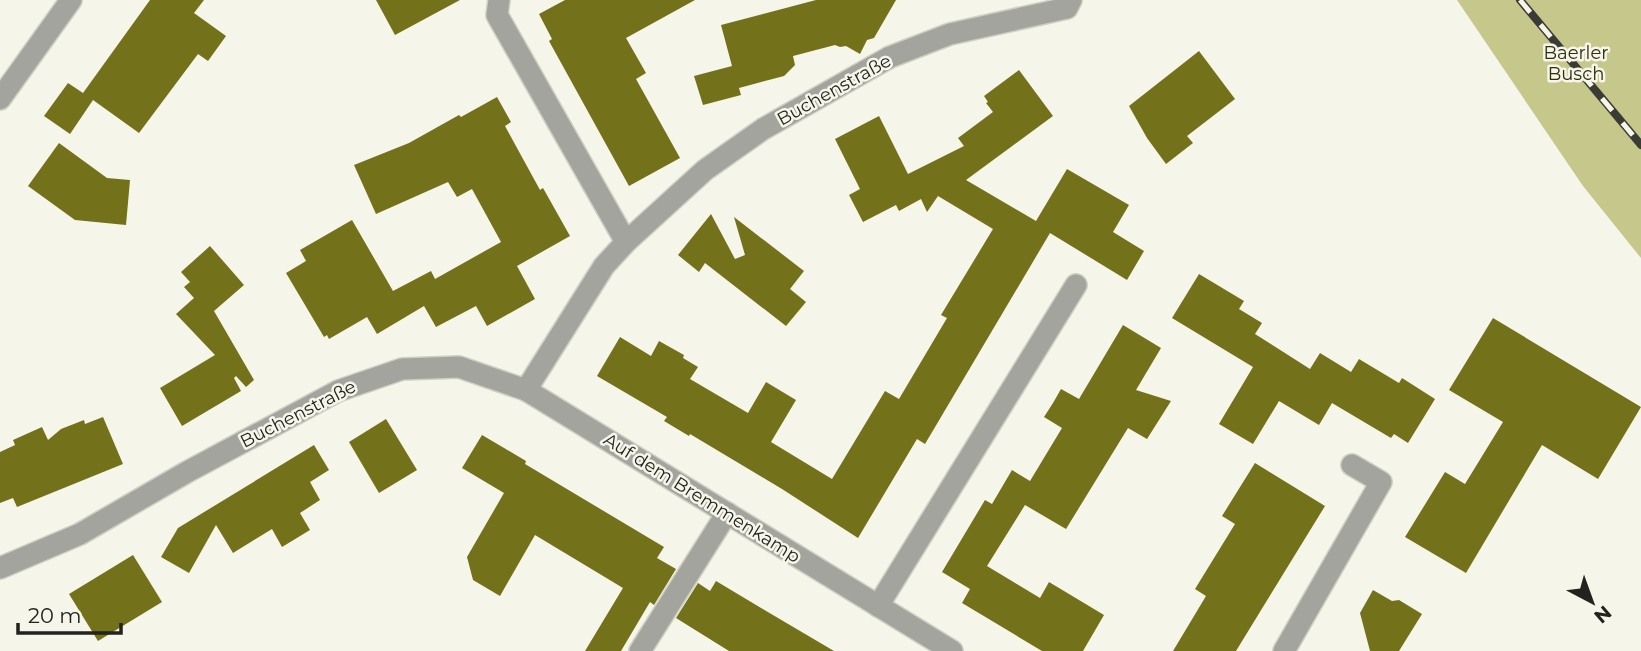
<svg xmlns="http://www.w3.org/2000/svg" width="1641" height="651" font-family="Montserrat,sans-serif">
  <rect width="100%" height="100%" fill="#f5f5e9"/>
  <polygon fill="#c6c78b" points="1457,0 1641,0 1641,258 1583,186"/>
  <g fill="#73721a">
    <polygon points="150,0 204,0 194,13 226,36 208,61 198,54 139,133 93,100 70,134 44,116 68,83 83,93"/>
    <polygon points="376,0 460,0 395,35"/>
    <polygon points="565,0 695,0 626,38 646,73 636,79 680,158 629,186 549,41 552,39 539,14"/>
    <polygon points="816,0 896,0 874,38 867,40 860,54 846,46 840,47 835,45 793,56 795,65 784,76 739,88 741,95 703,105 694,76 732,66 721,25"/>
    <polygon points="1199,51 1235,99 1187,136 1193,143 1166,164 1147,138 1129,106"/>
    <polygon points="1019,70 1053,116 966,180 1036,221 1067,169 1129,205 1113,232 1144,251 1127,280 1050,233 925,444 917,439 858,538 782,489 690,434 689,436 664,421 667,417 597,376 620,337 651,356 659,341 684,355 683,358 698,367 690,379 748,413 766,382 796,400 771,442 832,479 885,391 899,399 947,318 941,315 993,229 938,196 927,212 921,199 899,211 896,205 863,222 849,195 860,189 835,139 879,116 908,174 964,146 958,138 993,112 986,103 988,102 984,96"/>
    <polygon points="497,97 511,122 505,126 540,190 543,188 570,236 517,266 535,299 487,326 476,306 436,327 424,306 377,334 367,317 329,339 327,335 324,337 286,273 306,261 300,250 352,220 393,291 431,271 435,279 501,242 472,189 457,197 448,182 376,214 354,165 409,143 459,115 461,117"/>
    <polygon points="59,143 107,178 130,180 126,225 75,220 28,186"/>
    <polygon points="711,214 735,259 745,255 734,217 804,271 790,289 806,302 786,326 705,263 699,272 678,255"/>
    <polygon points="210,246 244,285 214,311 254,380 246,387 236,376 234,378 241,391 182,426 160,388 215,355 176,314 194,298 184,287 190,282 181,272"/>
    <polygon points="1199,274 1244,301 1239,309 1262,323 1255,334 1310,369 1320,353 1351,372 1359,359 1399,383 1402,378 1435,399 1408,443 1394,434 1391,438 1332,403 1319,425 1279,401 1253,444 1219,424 1253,367 1172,318"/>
    <polygon points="1493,318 1641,407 1598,479 1542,445 1466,573 1405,537 1445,472 1465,484 1503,422 1449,390"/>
    <polygon points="1123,325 1161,348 1136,390 1171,401 1147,439 1128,428 1066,529 1025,505 987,566 1040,598 1049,582 1104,615 1083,651 1042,651 962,603 970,589 942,572 985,500 992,504 1012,470 1030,481 1062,428 1044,417 1053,403 1061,389 1079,399"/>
    <polygon points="103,417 123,464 17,507 13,498 0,503 0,452 15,445 13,440 42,427 48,440 61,429 84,420 85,424"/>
    <polygon points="386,419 417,470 379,493 349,442"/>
    <polygon points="482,435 526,461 525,464 664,547 657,558 676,569 654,605 650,602 621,651 585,651 623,588 535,535 500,596 473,580 467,557 504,493 462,468"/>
    <polygon points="314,445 329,470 310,482 320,500 300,513 310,530 282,547 272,529 233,553 216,525 189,573 161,557 178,528"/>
    <polygon points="1255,463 1325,506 1236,651 1173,651 1206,596 1195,589 1235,524 1222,516"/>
    <polygon points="133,555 162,602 98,641 69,594"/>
    <polygon points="716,581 778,618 834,651 729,651 676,618 698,583 710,591"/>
    <polygon points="1373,590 1392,601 1399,600 1422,614 1399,651 1370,651 1360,613"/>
  </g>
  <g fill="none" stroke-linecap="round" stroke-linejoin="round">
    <defs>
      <g id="minor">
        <polyline points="499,0 497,15 626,242"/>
        <polyline points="0,99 71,0"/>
        <polyline points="526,390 952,651"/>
        <polyline points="0,568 80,534 187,472 338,391 402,369 459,367 526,390 604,266 626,242 705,170 763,129 890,57 950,34 1067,8 1071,0"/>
        <polyline points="878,606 1076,285"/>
        <polyline points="640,651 727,513"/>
        <polyline points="1284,651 1381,482 1352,465"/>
      </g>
    </defs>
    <use href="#minor" stroke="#cfcfc4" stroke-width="24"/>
    <use href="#minor" stroke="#a4a49f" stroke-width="21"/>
    <defs>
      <polyline id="rail" points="1520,0 1641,145"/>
    </defs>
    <use href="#rail" stroke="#3b3b36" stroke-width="8"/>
    <use href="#rail" stroke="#f5f5e9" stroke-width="5" stroke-dasharray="16" stroke-linecap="butt"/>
  </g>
  <g text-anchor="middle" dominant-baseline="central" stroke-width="5" stroke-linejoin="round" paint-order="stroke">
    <g font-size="18" fill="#2f2f0a" stroke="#f5f5e9">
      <text x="1576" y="53">Baerler<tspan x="1576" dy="21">Busch</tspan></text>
    </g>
    <g font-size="18" fill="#22221e" stroke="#f5f5e9">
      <text transform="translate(834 90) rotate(-29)">Buchenstraße</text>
      <text transform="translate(298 414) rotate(-27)">Buchenstraße</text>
      <text transform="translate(702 498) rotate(32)">Auf dem Bremmenkamp</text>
    </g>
  </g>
  <g transform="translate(1592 602) rotate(139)" stroke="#f5f5e9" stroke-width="5" paint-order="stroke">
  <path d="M0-5L12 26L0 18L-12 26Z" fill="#22221e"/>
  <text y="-10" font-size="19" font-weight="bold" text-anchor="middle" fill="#22221e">N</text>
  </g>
  <path d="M18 623v10h103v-10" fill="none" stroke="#22221e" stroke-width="3.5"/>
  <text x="28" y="623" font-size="21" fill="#22221e" stroke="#f5f5e9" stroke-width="5" paint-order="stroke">20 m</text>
</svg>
